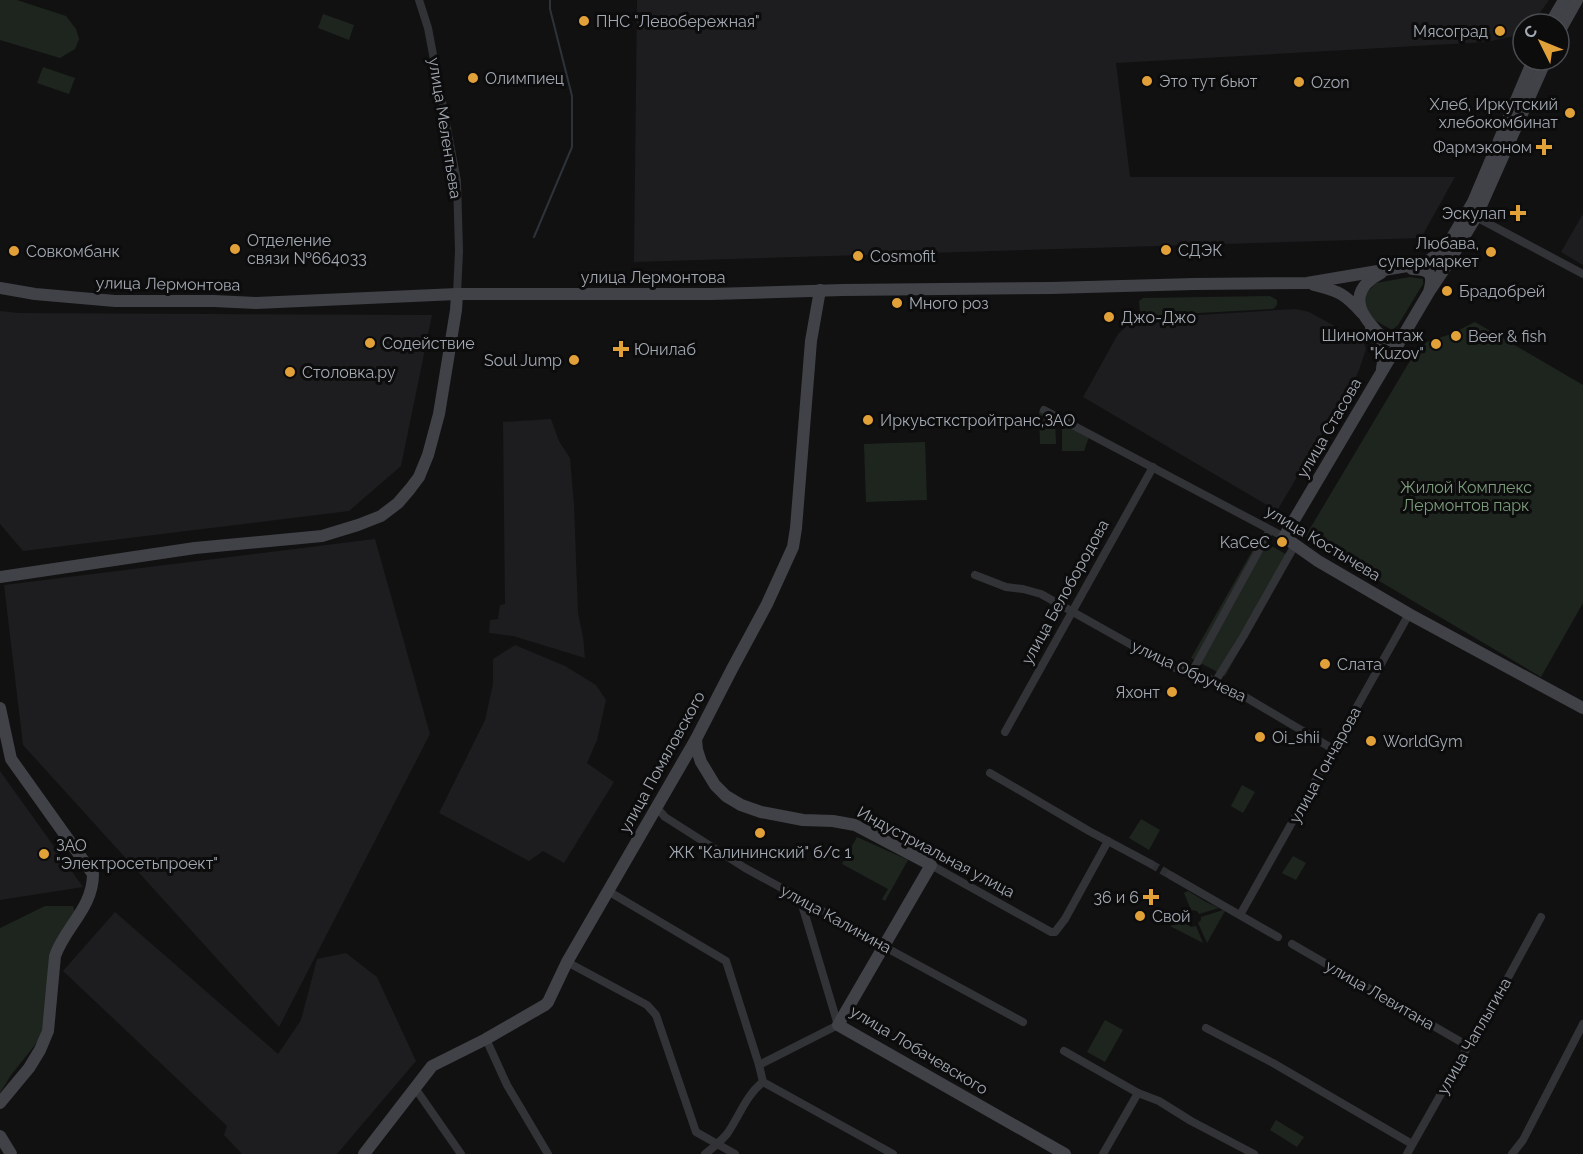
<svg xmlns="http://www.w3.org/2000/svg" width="1583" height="1154" font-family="Raleway,sans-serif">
  <rect width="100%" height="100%" fill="#111112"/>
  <g fill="#1d1d1f">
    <polygon points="637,0 1549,0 1532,24 1523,24 1523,34 1487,42 1116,63 1130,177 1455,177 1421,238 634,262"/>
    <polygon points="1583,214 1583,265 1561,252"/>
    <polygon points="1296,309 1309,312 1364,342 1366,349 1359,370 1344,403 1335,412 1277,511 1083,397 1118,334 1135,319"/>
    <polygon points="0,311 19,313 432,315 401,466 349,511 23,551 0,524"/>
    <polygon points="551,419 559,441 570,458 574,505 578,613 583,637 585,658 513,636 489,633 490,620 498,619 500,605 505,604 503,422"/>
    <polygon points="375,539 430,734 279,1027 23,745 4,585"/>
    <polygon points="515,645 565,666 596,685 606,700 597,740 587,763 614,782 564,863 543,851 529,861 439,813 485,720 493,684 493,659"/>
    <polygon points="0,771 83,887 0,900"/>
    <polygon points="115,912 278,1054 301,1020 317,959 346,953 377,977 416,1061 337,1154 242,1154 224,1135 227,1126 63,971"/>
  </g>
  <g fill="#1e251e">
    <polygon points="0,0 17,0 66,16 76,29 79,39 75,49 60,58 0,40"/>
    <polygon points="323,14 354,25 349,40 318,28"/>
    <polygon points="43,67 75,78 69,94 37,83"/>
    <polygon points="1410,277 1423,279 1423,284 1398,325 1392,330 1371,318 1363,297 1376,283"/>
    <polygon points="1270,296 1277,300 1277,305 1273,309 1144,316 1140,313 1139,301 1143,298"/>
    <polygon points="1475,322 1583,385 1583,603 1541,677 1305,537 1420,344 1451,334"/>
    <polygon points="1039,410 1055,417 1056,444 1040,444"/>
    <polygon points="1062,419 1090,434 1084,451 1062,451"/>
    <polygon points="925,442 927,500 866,502 864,444"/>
    <polygon points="1259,539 1291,557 1225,676 1191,658"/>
    <polygon points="1242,785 1255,792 1243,813 1231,806"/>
    <polygon points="1141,819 1160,830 1149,850 1129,838"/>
    <polygon points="857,837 908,860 885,901 882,899 888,889 842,864"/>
    <polygon points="1293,856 1306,863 1296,880 1282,873"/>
    <polygon points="1188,891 1206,902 1219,908 1199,914 1197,911 1191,910 1184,893"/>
    <polygon points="45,906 73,906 77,921 49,954 47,1012 39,1040 11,1075 0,1093 0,928"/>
    <polygon points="1223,910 1225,911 1207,943 1198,923 1201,920 1201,917"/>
    <polygon points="1184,922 1191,927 1196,926 1203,943 1170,926"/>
    <polygon points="1105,1020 1123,1030 1105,1062 1087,1052"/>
    <polygon points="1276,1120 1304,1137 1297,1147 1270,1130"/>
  </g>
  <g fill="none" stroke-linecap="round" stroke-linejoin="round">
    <polyline stroke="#2c343a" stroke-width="2" points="534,237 572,147 572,96 550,9 550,0"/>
    <polyline stroke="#2e2f32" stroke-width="8" stroke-dasharray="8 4" stroke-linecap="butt" points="1151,864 1170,875"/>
    <g stroke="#323337" stroke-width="8">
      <polyline points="419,0 428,28 457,181 459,251 457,294"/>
      <polyline points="1476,217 1583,274"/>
      <polyline points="1044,410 1284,537"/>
      <polyline points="975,575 1006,587 1023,589 1041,594 1160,661 1175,668 1189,671 1208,678 1242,695 1333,749"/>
      <polyline points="1192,672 1270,530"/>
      <polyline points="1215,682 1243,637 1295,545"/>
      <polyline points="1005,732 1153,467"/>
      <polyline points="990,773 1089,831 1151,864"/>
      <polyline points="656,807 665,817 745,868 800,898 872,940 1023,1022"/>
      <polyline points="931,865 1051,932 1055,932 1065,919 1108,841"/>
      <polyline points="1170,875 1278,937"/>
      <polyline points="608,891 726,961 759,1065 763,1082 893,1154"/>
      <polyline points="1240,915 1409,614"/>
      <polyline points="1292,944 1468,1046"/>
      <polyline points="567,962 647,1005 656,1015 696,1132 735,1154"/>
      <polyline points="1206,1028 1273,1063 1412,1144"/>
      <polyline points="486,1039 507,1085 548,1154"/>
      <polyline points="1064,1051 1138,1093 1159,1101 1191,1121 1254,1154"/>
      <polyline points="759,1065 838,1025 800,898"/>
      <polyline points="415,1088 461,1154"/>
      <path d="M 705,1154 C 713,1148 720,1142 727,1134 C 739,1117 746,1095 763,1082"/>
      <polyline points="1103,1154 1138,1093"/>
      <polyline points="1407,1154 1468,1046 1485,1020 1541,917"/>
      <polyline points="1512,1154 1523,1140 1583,1024"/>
    </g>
    <g stroke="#414247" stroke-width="12">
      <polyline points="1550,24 1564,0"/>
      <polyline points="1559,32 1577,0"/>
      <path d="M 1412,269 C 1431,269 1434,275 1429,292 L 1284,537 L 1318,561 L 1409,614 L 1583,708"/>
      <path d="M 1381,273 C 1355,287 1353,304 1372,326 C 1376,331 1383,339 1390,340 C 1395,341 1398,337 1403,335"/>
      <path d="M 1314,285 C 1339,291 1345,294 1362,313"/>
      <polyline points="0,288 35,294 115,301 214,301 256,303 457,294 712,294 843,290 1051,288 1194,284 1307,283 1425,263 1442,251 1448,244 1473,202 1533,60"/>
      <polyline points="1431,289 1447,265 1476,217 1546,60"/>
      <path d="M 1371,328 C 1377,340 1386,354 1382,368"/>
      <polyline points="0,577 195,548 322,536 358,525 381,516 398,503 410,489 419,477 428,455 439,414 456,310 457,294"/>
      <path d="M 0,708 L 11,759 L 93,874 C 93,908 65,927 55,956 L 48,1031 L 40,1050 L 29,1068 L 0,1103"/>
      <polyline points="696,739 697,750 701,762 715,785 726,796 741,805 761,812 803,820 833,821 855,825 931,865 838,1025 1065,1154"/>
      <polyline points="0,1136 11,1154"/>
      <polyline points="364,1154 432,1066 486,1039 545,1005 548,1002 567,962 696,739 732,669 767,604 793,547 796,528 811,341 820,290"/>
    </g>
  </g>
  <g fill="#e2a039" stroke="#0c0c0d" stroke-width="2">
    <circle cx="584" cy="21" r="6"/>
    <circle cx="1500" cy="31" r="6"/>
    <circle cx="473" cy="78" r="6"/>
    <circle cx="1147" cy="81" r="6"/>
    <circle cx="1299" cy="82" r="6"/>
    <circle cx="1570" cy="113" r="6"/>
    <path d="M1541 138h6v6h6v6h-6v6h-6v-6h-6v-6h6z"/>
    <path d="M1515 204h6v6h6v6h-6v6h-6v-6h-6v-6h6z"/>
    <circle cx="235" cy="249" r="6"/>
    <circle cx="1166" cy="250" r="6"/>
    <circle cx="14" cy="251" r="6"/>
    <circle cx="1491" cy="252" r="6"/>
    <circle cx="858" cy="256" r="6"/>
    <circle cx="1447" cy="291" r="6"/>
    <circle cx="897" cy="303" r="6"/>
    <circle cx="1109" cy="317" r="6"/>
    <circle cx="1456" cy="336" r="6"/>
    <circle cx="370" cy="343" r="6"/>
    <circle cx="1436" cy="344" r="6"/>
    <path d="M618 340h6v6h6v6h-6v6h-6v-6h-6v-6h6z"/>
    <circle cx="574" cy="360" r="6"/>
    <circle cx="290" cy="372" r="6"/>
    <circle cx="868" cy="420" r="6"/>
    <circle cx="1282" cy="542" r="6"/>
    <circle cx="1325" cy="664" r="6"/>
    <circle cx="1172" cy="692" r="6"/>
    <circle cx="1260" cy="737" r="6"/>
    <circle cx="1371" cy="741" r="6"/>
    <circle cx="760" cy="833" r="6"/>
    <circle cx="44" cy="854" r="6"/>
    <path d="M1148 888h6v6h6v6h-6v6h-6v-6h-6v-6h6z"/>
    <circle cx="1140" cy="916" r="6"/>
  </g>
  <g text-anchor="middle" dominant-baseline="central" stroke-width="6" stroke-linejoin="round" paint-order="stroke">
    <g font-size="16" fill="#a3a9b2" stroke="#0c0c0d" text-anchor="start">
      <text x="596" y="21">ПНС "Левобережная"</text>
      <text x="1488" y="31" text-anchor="end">Мясоград</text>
      <text x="485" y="78">Олимпиец</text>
      <text x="1159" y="81">Это тут бьют</text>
      <text x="1311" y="82">Ozon</text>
      <text x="1558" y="104" text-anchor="end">Хлеб, Иркутский<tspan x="1558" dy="18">хлебокомбинат</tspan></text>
      <text x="1532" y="147" text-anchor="end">Фармэконом</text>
      <text x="1506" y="213" text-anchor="end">Эскулап</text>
      <text x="247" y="240">Отделение<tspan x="247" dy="18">связи №664033</tspan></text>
      <text x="1479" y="243" text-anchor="end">Любава,<tspan x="1479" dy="18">супермаркет</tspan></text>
      <text x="1178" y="250">СДЭК</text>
      <text x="26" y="251">Совкомбанк</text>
      <text x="870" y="256">Cosmofit</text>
      <text x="1459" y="291">Брадобрей</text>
      <text x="909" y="303">Много роз</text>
      <text x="1121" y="317">Джо-Джо</text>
      <text x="1424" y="335" text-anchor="end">Шиномонтаж<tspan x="1424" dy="18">"Kuzov"</tspan></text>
      <text x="1468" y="336">Beer &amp; fish</text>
      <text x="382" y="343">Содействие</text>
      <text x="634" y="349">Юнилаб</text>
      <text x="562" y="360" text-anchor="end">Soul Jump</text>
      <text x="302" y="372">Столовка.ру</text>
      <text x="880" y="420">Иркуьсткстройтранс,ЗАО</text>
      <text x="1270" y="542" text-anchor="end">KaCeC</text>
      <text x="1337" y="664">Слата</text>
      <text x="1160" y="692" text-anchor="end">Яхонт</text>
      <text x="1272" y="737">Oi_shii</text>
      <text x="1383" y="741">WorldGym</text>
      <text x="56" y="845">ЗАО<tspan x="56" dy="18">"Электросетьпроект"</tspan></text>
      <text x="760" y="852" text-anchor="middle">ЖК "Калининский" б/с 1</text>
      <text x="1139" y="897" text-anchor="end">36 и 6</text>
      <text x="1152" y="916">Свой</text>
    </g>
    <g font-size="16" fill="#a3a9b2" stroke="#0c0c0d">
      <text transform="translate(445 128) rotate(81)">улица Мелентьева</text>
      <text x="653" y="277">улица Лермонтова</text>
      <text transform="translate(168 284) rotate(1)">улица Лермонтова</text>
      <text transform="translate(1329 428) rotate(-60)">улица Стасова</text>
      <text transform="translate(1323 543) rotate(31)">улица Костычева</text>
      <text transform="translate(1065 592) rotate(-61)">улица Белобородова</text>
      <text transform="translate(1189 671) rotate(25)">улица Обручева</text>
      <text transform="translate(662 762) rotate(-61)">улица Помяловского</text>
      <text transform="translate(1325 765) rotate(-61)">улица Гончарова</text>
      <text transform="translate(936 852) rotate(28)">Индустриальная улица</text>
      <text transform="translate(836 919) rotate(29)">улица Калинина</text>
      <text transform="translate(1380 995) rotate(30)">улица Левитана</text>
      <text transform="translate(1474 1036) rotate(-60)">улица Чаплыгина</text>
      <text transform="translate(919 1050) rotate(31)">улица Лобачевского</text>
    </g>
    <g font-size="16" fill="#7c9c7c" stroke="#0c0c0d">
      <text x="1466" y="487">Жилой Комплекс<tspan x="1466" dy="18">Лермонтов парк</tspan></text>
    </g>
  </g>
  <g transform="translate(1541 42) rotate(313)"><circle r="28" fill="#0c0c0d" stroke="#484b4f" stroke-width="1.5"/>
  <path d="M0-4.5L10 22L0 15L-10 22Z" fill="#e2a039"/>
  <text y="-9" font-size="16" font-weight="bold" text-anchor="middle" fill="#a3a9b2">С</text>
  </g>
</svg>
